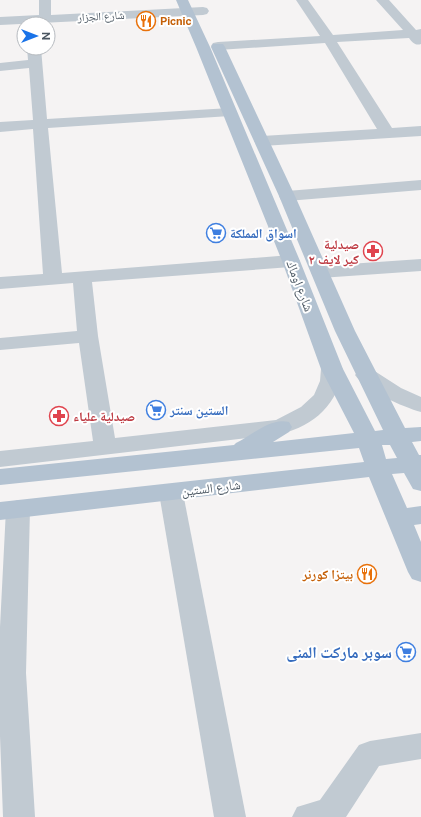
<svg xmlns="http://www.w3.org/2000/svg" width="421" height="817" font-family="'Public Sans','Noto Naskh Arabic',sans-serif">
  <rect width="100%" height="100%" fill="#f5f3f3"/>
  <g fill="none" stroke-linecap="round" stroke-linejoin="round">
    <g fill="#c1cad2" fill-rule="evenodd">
      <polygon points="39,0 51,0 51,15 203,7 207,8 209,11 207,14 203,15 0,25 0,17 39,15"/>
      <path d="M 296,0 L 308,0 L 333,35 L 403,30 L 376,0 L 389,0 L 416,30 L 421,29 L 421,44 C 415,46 412,42 409,38 L 337,42 L 392,128 L 421,126 L 421,136 L 262,146 L 257,144 L 254,141 L 257,138 L 262,136 L 377,129 L 325,43 L 218,50 L 213,49 L 211,46 L 213,43 L 218,42 L 320,36 Z"/>
      <path d="M 27,48 L 41,48 L 47,119 L 230,108 L 235,109 L 237,112 L 235,115 L 230,116 L 48,128 L 62,273 L 291,255 L 297,257 L 300,261 L 297,265 L 291,267 L 92,282 L 98,336 L 115,438 L 276,420 L 301,407 L 314,395 L 320,381 L 321,369 L 325,365 L 332,363 L 339,365 L 343,369 C 338,404 315,425 281,434 L 0,467 L 0,451 L 93,441 L 79,343 L 0,350 L 0,338 L 77,331 L 73,283 L 0,289 L 0,277 L 43,274 L 33,129 L 0,132 L 0,122 L 33,120 L 29,68 L 0,71 L 0,63 L 28,60 Z"/>
      <polygon points="421,180 421,190 287,201 281,200 279,196 281,192 287,191"/>
      <polygon points="421,259 421,271 320,278 313,276 311,272 313,268 320,266"/>
      <path d="M 366,369 L 373,370 L 401,388 L 421,397 L 421,412 C 403,407 366,391 355,375 L 359,370 Z"/>
      <polygon points="171,485 180,487 183,493 246,817 214,817 159,493 162,487"/>
      <polygon points="18,500 27,503 30,509 26,673 35,817 3,817 0,736 0,627 6,509 9,503"/>
      <polygon points="421,733 421,759 379,766 346,817 292,817 297,807 320,800 359,745 370,741"/>
    </g>
    <path fill="#b3c2d1" fill-rule="evenodd" d="M 176,0 L 188,0 L 210,47 L 300,261 L 343,369 L 375,431 L 383,430 L 335,331 L 279,196 L 211,47 L 213,44 L 223,44 L 225,47 L 295,196 L 355,331 L 405,428 L 421,427 L 421,441 L 412,442 L 419,455 L 421,455 L 421,491 L 413,489 L 404,473 L 392,474 L 407,508 L 421,506 L 421,524 L 414,525 L 421,542 L 421,582 L 412,579 L 408,572 L 369,477 L 0,520 L 0,502 L 364,462 L 359,448 L 0,485 L 0,469 L 234,445 L 236,443 C 252,435 271,417 289,422 L 292,427 L 289,432 L 273,442 L 354,433 L 321,369 L 282,261 L 196,47 ZM 382,445 L 390,445 L 397,458 L 386,459 Z"/>
  </g>
  <defs>
    <symbol id="restaurant-ring" viewBox="-11 -11 22 22"><circle r="9.5" fill="#fff" stroke="#e8710a" stroke-width="1.5"/><path d="M-5-6h1v4h1v-4h1v4h1v-4h1v5L-1.5 .5V6h-2V.5L-5-1ZM5-6V6H3V1.5H1.5Q1.5-4 5-6Z" fill="#e8710a"/></symbol>
    <symbol id="supermarket-ring" viewBox="-11 -11 22 22"><circle r="9.5" fill="#fff" stroke="#3f7fe0" stroke-width="1.5"/><path d="M-6-5.5h2.5l.6 2H6L4.5 2H-2.5L-4.4-4H-6ZM-1.5 3.2a1.3 1.3 0 1 0 .1 0ZM3 3.2a1.3 1.3 0 1 0 .1 0Z" fill="#3f7fe0"/></symbol>
    <symbol id="pharmacy-ring" viewBox="-11 -11 22 22"><circle r="9.5" fill="#fff" stroke="#e0444e" stroke-width="1.5"/><path d="M-2-6h4v4h4v4h-4v4h-4v-4h-4v-4h4Z" fill="#e0444e"/></symbol>
  </defs>
  <g fill-rule="evenodd">
    <use href="#restaurant-ring" x="135" y="10" width="22" height="22"/>
    <use href="#supermarket-ring" x="205" y="222" width="22" height="22"/>
    <use href="#pharmacy-ring" x="362" y="240" width="22" height="22"/>
    <use href="#supermarket-ring" x="145" y="399" width="22" height="22"/>
    <use href="#pharmacy-ring" x="48" y="405" width="22" height="22"/>
    <use href="#restaurant-ring" x="356" y="563" width="22" height="22"/>
    <use href="#supermarket-ring" x="395" y="641" width="22" height="22"/>
  </g>
  <g text-anchor="middle" dominant-baseline="central" stroke-width="4" stroke-linejoin="round" paint-order="stroke">
    <g font-size="11" fill="#4a5661" stroke="#fff">
      <text transform="translate(101 16) rotate(-3)">شارع الجزار</text>
    </g>
    <g font-size="11" font-weight="bold" fill="#c56008" stroke="#fff" text-anchor="start">
      <text x="160" y="21">Picnic</text>
    </g>
    <g font-size="13" font-weight="bold" fill="#366cbe" stroke="#fff" text-anchor="start">
      <text x="230" y="233">اسواق المملكة</text>
      <text x="170" y="410">الستين سنتر</text>
    </g>
    <g font-size="13" font-weight="bold" fill="#be3a42" stroke="#fff" text-anchor="end">
      <text x="359" y="244">صيدلية<tspan x="359" dy="15">كير لايف ٢</tspan></text>
      <text x="73" y="416" text-anchor="start">صيدلية علياء</text>
    </g>
    <g font-size="13" fill="#4a5661" stroke="#fff">
      <text transform="translate(300 286) rotate(69)">شارع اوماك</text>
      <text transform="translate(211 488) rotate(-7)">شارع الستين</text>
    </g>
    <g font-size="13" font-weight="bold" fill="#c56008" stroke="#fff" text-anchor="end">
      <text x="353" y="574">بيتزا كورنر</text>
    </g>
    <g font-size="16" font-weight="bold" fill="#366cbe" stroke="#fff" text-anchor="end">
      <text x="392" y="652">سوبر ماركت المنى</text>
    </g>
  </g>
  <g transform="translate(36 36) rotate(90)"><circle r="19" fill="#ffffff" stroke="#b7bbc0"/>
  <path d="M0-3L7 15L0 10L-7 15Z" fill="#1a73e8"/>
  <text y="-6" font-size="11" font-weight="bold" text-anchor="middle" fill="#4a5661">N</text>
  </g>
</svg>
